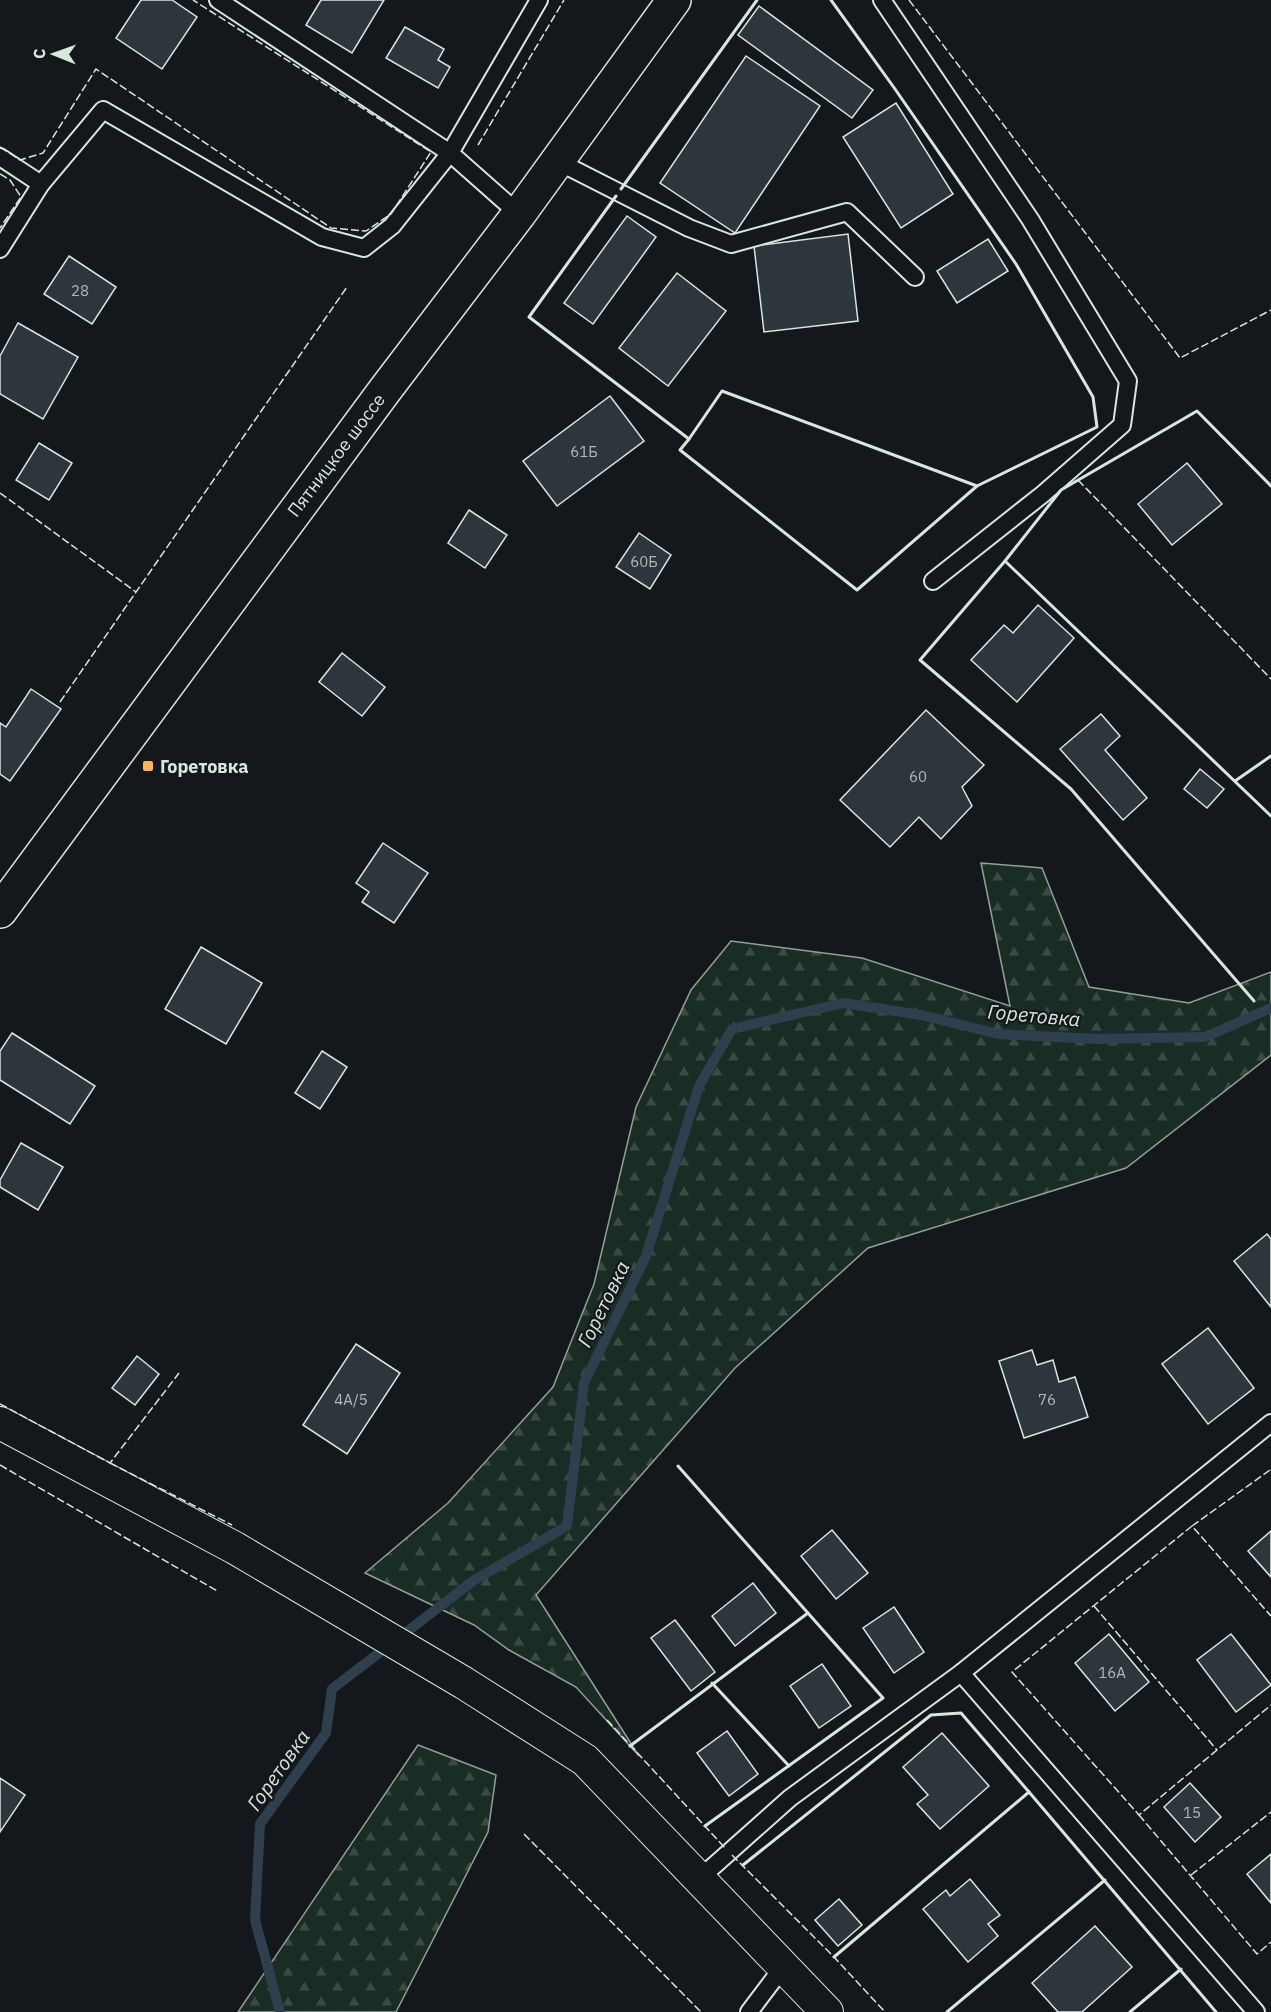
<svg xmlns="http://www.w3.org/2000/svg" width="1271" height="2012" font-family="'IBM Plex Sans',sans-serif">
  <defs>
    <pattern id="forest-firs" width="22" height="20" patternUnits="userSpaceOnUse" patternTransform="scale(1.5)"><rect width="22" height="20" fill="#1a2d24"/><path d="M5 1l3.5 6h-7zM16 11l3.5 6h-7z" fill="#3b4b43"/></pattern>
  </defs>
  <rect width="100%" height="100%" fill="#14181c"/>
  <g fill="url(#forest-firs)" stroke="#939e99" stroke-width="1.5">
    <polygon points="981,863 1042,868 1089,987 1189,1003 1271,972 1271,1055 1126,1168 868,1248 735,1368 536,1595 639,1756 576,1687 509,1650 474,1625 365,1573 448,1503 553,1387 594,1284 636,1107 691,990 731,941 862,958 1010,1006"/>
    <polygon points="418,1745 496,1775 488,1832 396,2012 238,2012"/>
  </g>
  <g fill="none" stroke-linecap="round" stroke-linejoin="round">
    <polyline stroke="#2f3f4d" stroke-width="10" points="280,2012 255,1920 260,1824 326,1733 332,1689 473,1581 567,1526 584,1383 646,1256 699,1086 732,1029 843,1003 921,1015 998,1034 1098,1039 1205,1037 1271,1008"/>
  </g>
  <g fill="#2c363c" stroke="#d8e6dc" stroke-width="1.5">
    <polygon points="141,0 172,0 197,17 162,69 116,38"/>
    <polygon points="321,0 384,0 352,53 306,25"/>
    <polygon points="759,6 873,90 852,118 738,35"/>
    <polygon points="405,27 444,49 438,60 450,67 438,88 386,58"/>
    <polygon points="746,56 820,106 735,233 660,183"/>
    <polygon points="896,103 953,194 901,228 843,137"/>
    <polygon points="627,216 656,237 593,324 564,303"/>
    <polygon points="848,234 858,321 764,332 754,246"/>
    <polygon points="988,239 1008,271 957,303 937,271"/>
    <polygon points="69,256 116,287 92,324 44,294"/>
    <polygon points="677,273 726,311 668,386 619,348"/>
    <polygon points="18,323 78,357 43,419 0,394 0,356"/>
    <polygon points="610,396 644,441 557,506 523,461"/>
    <polygon points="39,443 72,463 49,500 16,480"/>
    <polygon points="1187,463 1222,504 1172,545 1138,504"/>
    <polygon points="469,510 507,535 485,568 448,543"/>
    <polygon points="639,533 671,555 650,589 616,567"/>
    <polygon points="1038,605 1074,638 1017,702 971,660 1004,625 1013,633"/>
    <polygon points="342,653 385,687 362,716 319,682"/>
    <polygon points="31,689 61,709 10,781 0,774 0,723 6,727"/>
    <polygon points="926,710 984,765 962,787 972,806 941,839 919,817 890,847 840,800"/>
    <polygon points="1101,714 1120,736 1105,750 1147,798 1123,820 1060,749"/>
    <polygon points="1200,769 1224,789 1207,808 1184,789"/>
    <polygon points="383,843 428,873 394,923 362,902 369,892 356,883"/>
    <polygon points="201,947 262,983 226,1044 165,1009"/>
    <polygon points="12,1033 95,1086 70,1124 0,1080 0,1051"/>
    <polygon points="322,1051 347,1067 320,1109 295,1093"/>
    <polygon points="21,1143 63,1167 38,1210 0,1187 0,1180"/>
    <polygon points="1267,1234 1271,1239 1271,1307 1234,1261"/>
    <polygon points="1208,1328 1254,1388 1208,1424 1162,1364"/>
    <polygon points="356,1344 400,1373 347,1454 303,1425"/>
    <polygon points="1032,1350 1037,1365 1053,1360 1059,1382 1075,1377 1088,1417 1024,1438 999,1361"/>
    <polygon points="137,1356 159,1374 135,1405 112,1388"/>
    <polygon points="832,1530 868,1573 836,1599 801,1556"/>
    <polygon points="1271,1531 1271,1577 1248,1551"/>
    <polygon points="753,1583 776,1613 735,1646 712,1616"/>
    <polygon points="894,1607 924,1652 894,1673 863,1628"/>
    <polygon points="675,1620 715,1672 691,1691 651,1638"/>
    <polygon points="1109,1634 1149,1682 1115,1711 1075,1663"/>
    <polygon points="1231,1634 1271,1685 1236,1712 1197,1660"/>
    <polygon points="822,1664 851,1706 819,1728 790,1686"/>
    <polygon points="727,1731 758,1774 729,1796 697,1753"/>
    <polygon points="942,1733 989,1786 940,1829 917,1804 928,1795 903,1767"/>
    <polygon points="0,1778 25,1795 0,1832"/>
    <polygon points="1190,1783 1221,1817 1195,1842 1164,1807"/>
    <polygon points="1271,1854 1271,1903 1247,1874"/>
    <polygon points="970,1879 1000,1915 988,1924 998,1936 968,1962 923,1909 946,1890 950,1896"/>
    <polygon points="839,1899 862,1925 838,1946 815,1920"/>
    <polygon points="1095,1926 1132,1967 1082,2012 1058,2012 1032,1983"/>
  </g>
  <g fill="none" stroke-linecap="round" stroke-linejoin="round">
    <defs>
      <g id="service">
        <polyline points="218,0 450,153 519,214"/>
        <polyline points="882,0 1030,219 1128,381 1122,425 1043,494 933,581"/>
        <polyline points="0,157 41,184"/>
        <polyline points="557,161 689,228 731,244 847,212 915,277"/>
        <polyline points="0,249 41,184 103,110 322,237 364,248 392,226 450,153 539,0"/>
        <polyline points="961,1673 1256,2012"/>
        <polyline points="699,1879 790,1798 961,1673 1271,1423"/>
        <polyline points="749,2012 783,1967"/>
      </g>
      <polyline id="minor" points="0,1423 235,1548 464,1683 585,1760 827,2012"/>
      <polyline id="primary" points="0,911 385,390 519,214 674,0"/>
    </defs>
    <use href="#service" stroke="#d8e6dc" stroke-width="20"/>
    <use href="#minor" stroke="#d8e6dc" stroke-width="34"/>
    <use href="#primary" stroke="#d8e6dc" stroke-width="36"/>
    <use href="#service" stroke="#14181c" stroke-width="16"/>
    <use href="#minor" stroke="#14181c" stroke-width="32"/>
    <use href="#primary" stroke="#14181c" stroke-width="33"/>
    <g stroke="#d8e6dc" stroke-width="1.5" stroke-dasharray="8 3" stroke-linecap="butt">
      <polyline points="909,0 1180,358 1271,310"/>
      <polyline points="478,145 564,0"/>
      <polyline points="0,147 20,160 43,153 96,69 331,228 366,231 391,214 431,152 193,0"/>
      <polyline points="0,174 10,180 21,197 0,228"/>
      <polyline points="1078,480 1271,679"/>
      <polyline points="0,493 136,592"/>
      <polyline points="60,702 347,287"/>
      <polyline points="0,1404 110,1463 179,1373"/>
      <polyline points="110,1463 232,1525"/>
      <polyline points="0,1465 219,1592"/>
      <polyline points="1270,1470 1192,1526 1271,1616"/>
      <polyline points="1192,1526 1012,1672 1139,1815 1271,1705"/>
      <polyline points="1094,1606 1217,1750"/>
      <polyline points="607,1720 726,1849"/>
      <polyline points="1139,1815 1257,1954 1271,1942"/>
      <polyline points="524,1834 701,2012"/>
      <polyline points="732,1855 834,1957 885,2012"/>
      <polyline points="1191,1875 1271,1812"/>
    </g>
    <g stroke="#d8e6dc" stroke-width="3">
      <polyline points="621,189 757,0"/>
      <polyline points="616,196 529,317 689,439 680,450 857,590 977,486 1097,427 1093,397 1016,264 895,89 831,0"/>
      <polyline points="689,439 722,391 977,486"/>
      <polyline points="1005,561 1061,490 1197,411 1271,486"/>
      <polyline points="1235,781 1271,756"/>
      <polyline points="1254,1001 1071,789 920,660 1005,561 1271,816"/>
      <polyline points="678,1466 883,1698 705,1826"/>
      <polyline points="712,1683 789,1766"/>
      <polyline points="630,1746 808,1613"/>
      <polyline points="743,1865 931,1715 961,1713 1029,1792"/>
      <polyline points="834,1957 1029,1792 1216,2012"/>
      <polyline points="947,2012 1105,1880"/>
      <polyline points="1130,2012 1181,1969"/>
    </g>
  </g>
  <rect fill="#ffb74d" stroke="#14181c" stroke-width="2" x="142" y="760" width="12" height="12" rx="3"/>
  <g text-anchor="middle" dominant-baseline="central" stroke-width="4.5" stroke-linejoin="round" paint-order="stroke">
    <g font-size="15" fill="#adbab4">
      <text x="80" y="290">28</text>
      <text x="584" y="451">61Б</text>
      <text x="644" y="561">60Б</text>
      <text x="918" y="776">60</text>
      <text x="351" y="1399">4А/5</text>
      <text x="1047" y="1399">76</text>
      <text x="1112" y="1672">16А</text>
      <text x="1192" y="1812">15</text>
    </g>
    <g font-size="18" fill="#d8e6dc" stroke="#14181c">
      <text transform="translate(336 455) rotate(-53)">Пятницкое шоссе</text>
    </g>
    <g font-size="18" font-weight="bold" fill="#d8e6dc" stroke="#14181c" text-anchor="start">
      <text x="160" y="766">Горетовка</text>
    </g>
    <g font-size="20" font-style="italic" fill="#d8e6dc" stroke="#14181c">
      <text transform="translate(1034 1015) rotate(5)">Горетовка</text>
      <text transform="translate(603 1304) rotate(-64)">Горетовка</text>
      <text transform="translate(278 1770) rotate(-55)">Горетовка</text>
    </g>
  </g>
  <g transform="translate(54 54) rotate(271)" stroke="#14181c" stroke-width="4.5" paint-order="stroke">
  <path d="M0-4.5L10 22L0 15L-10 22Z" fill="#d8e6dc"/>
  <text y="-9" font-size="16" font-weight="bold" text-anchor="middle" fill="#d8e6dc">С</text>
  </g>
</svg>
